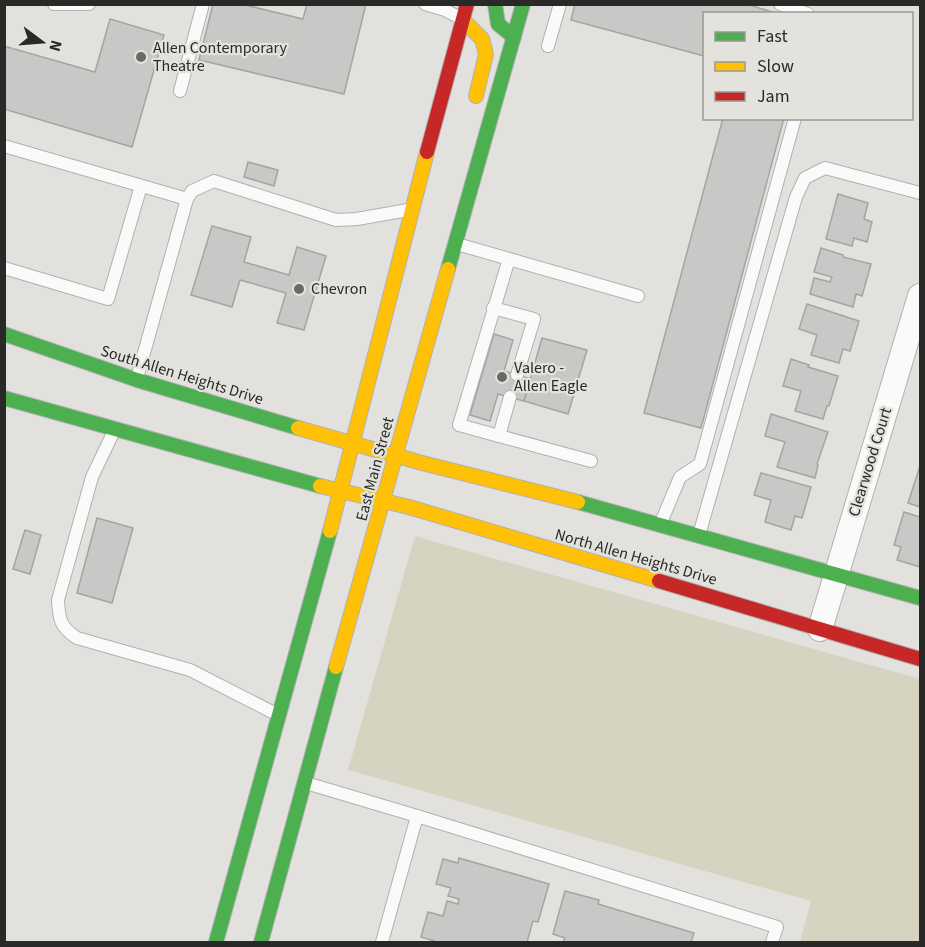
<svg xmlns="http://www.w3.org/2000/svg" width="925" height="947" font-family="'Source Sans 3',sans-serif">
  <rect width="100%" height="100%" fill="#e2e1de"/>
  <polygon fill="#d6d4c1" points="415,536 920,679 920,942 800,942 811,901 348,770"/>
  <g fill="#c9c8c6" stroke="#a5a4a3" stroke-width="1.5">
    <polygon points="213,4 241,4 303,19 307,4 366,4 344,94 199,60"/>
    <polygon points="575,4 746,4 779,14 704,14 704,56 571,20"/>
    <polygon points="110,19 164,35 132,147 4,109 4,46 95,72"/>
    <polygon points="723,118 784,118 701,428 644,413"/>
    <polygon points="248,162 278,170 274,186 244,177"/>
    <polygon points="838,194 868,203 864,219 872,222 867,242 854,238 852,246 826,239"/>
    <polygon points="212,226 251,237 244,262 289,275 297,247 326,256 304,330 277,323 286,293 240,280 232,307 191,295"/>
    <polygon points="821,248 843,255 843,257 871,264 862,296 856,294 853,307 810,294 814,278 830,282 832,277 814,272"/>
    <polygon points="807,304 859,321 850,351 843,349 839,363 811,355 817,335 799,329"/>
    <polygon points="494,334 513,340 504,371 531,379 524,401 498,394 490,421 470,415"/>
    <polygon points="542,338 587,350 568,414 524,401"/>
    <polygon points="791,359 809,365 808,367 838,376 829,406 827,406 823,419 795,411 801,391 783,386"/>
    <polygon points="771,414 828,432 817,464 818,465 815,478 777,467 785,442 765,436"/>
    <polygon points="920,466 920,507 908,503"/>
    <polygon points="761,473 811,487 802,518 795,516 791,530 765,522 771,500 754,495"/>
    <polygon points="904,512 920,517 920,567 897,560 901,547 894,545"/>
    <polygon points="97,518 133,528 112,603 77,593"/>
    <polygon points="25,530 41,535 30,574 13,569"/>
    <polygon points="459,858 549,884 538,922 533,921 527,942 435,942 435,941 421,937 428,912 443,916 447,901 458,904 459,899 448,896 451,888 436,884 443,859 458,863"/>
    <polygon points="565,891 599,900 598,904 694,933 691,942 563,942 565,938 553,934"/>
  </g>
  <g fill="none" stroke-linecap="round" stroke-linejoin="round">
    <defs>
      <g id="lane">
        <polyline points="54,4 89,4"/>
        <polyline points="425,4 445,10 462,19"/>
        <polyline points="780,4 808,14"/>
        <polyline points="548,46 560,4"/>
        <polyline points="180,91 203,4"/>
        <polyline points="4,146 187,199"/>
        <polyline points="457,244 638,296"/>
        <polyline points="509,259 459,425 591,461"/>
        <polyline points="4,268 108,299 141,186"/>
        <polyline points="493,308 534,319 517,375"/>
        <polyline points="137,378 187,199 192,191 214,181 336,220 357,219 408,210"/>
        <path d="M 114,431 L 92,477 L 58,600 C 59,619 60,627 77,638 L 190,670 L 278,715"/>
        <polyline points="499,436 510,397"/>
        <polyline points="660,525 680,477 700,464 795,118"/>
        <polyline points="699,535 796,197 805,178 825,168 920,193"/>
        <polyline points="306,783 417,816 382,942"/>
        <polyline points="417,816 777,927 772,942"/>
      </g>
      <polyline id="street" points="820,629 920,296"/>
      <g id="fast">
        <polyline points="495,4 498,24 514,37"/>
        <polyline points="448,269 523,4"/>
        <polyline points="4,334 137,380 298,428"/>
        <polyline points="4,398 320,486"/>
        <polyline points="578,502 920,598"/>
        <polyline points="216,942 330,531"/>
        <polyline points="261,942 336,667"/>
      </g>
      <g id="slow">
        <polyline points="463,20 482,39 486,54 476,96"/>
        <polyline points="298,428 422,463 578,502"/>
        <polyline points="320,486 409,507 659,581"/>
        <polyline points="330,531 427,152"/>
        <polyline points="336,667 448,269"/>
      </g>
      <g id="jam">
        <polyline points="427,152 467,4"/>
        <polyline points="659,581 920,659"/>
      </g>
    </defs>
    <use href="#lane" stroke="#b2b1af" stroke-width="14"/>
    <use href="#street" stroke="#b2b1af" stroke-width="26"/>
    <use href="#fast" stroke="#b2b1af" stroke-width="16"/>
    <use href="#slow" stroke="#b2b1af" stroke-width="16"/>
    <use href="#jam" stroke="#b2b1af" stroke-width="16"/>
    <use href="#lane" stroke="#fbfafa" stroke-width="12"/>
    <use href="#street" stroke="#fbfafa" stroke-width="24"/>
    <use href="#fast" stroke="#4caf50" stroke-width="14"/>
    <use href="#slow" stroke="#ffc107" stroke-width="14"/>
    <use href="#jam" stroke="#c62828" stroke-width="14"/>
  </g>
  <g fill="#6a6967" stroke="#e3e2dd" stroke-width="2">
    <circle cx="141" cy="57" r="6"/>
    <circle cx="299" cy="289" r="6"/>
    <circle cx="502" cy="377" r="6"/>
  </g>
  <g text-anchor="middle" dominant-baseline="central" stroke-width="4.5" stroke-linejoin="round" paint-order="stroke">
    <g font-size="16" fill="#292927" stroke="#e3e2dd" text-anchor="start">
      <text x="153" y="48">Allen Contemporary<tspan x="153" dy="18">Theatre</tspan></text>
      <text x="311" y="289">Chevron</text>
      <text x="514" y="368">Valero -<tspan x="514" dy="18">Allen Eagle</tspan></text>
    </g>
    <g font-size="16" fill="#292927" stroke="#e3e2dd">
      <text transform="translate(182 375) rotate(17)">South Allen Heights Drive</text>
      <text transform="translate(870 462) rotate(-73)">Clearwood Court</text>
      <text transform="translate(375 469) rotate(-75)">East Main Street</text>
      <text transform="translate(636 557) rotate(16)">North Allen Heights Drive</text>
    </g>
  </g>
  <rect width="925" height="947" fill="none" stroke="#292927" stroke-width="12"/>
  <rect x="703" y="12" width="210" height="108" fill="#e3e2dd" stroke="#999894" stroke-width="1.5"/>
  <rect x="715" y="32" width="30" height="9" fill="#4caf50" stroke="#999894" stroke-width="1.5"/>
  <text x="757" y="42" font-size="18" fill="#292927">Fast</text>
  <rect x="715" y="62" width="30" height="9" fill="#ffc107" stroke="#999894" stroke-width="1.5"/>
  <text x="757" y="72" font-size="18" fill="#292927">Slow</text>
  <rect x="715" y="92" width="30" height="9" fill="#c62828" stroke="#999894" stroke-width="1.5"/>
  <text x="757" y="102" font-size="18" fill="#292927">Jam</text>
  <g transform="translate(42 42) rotate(106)" stroke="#e3e2dd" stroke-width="4.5" paint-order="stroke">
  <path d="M0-4.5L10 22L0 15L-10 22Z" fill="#292927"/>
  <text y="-9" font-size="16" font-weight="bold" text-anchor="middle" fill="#292927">N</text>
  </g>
</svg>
